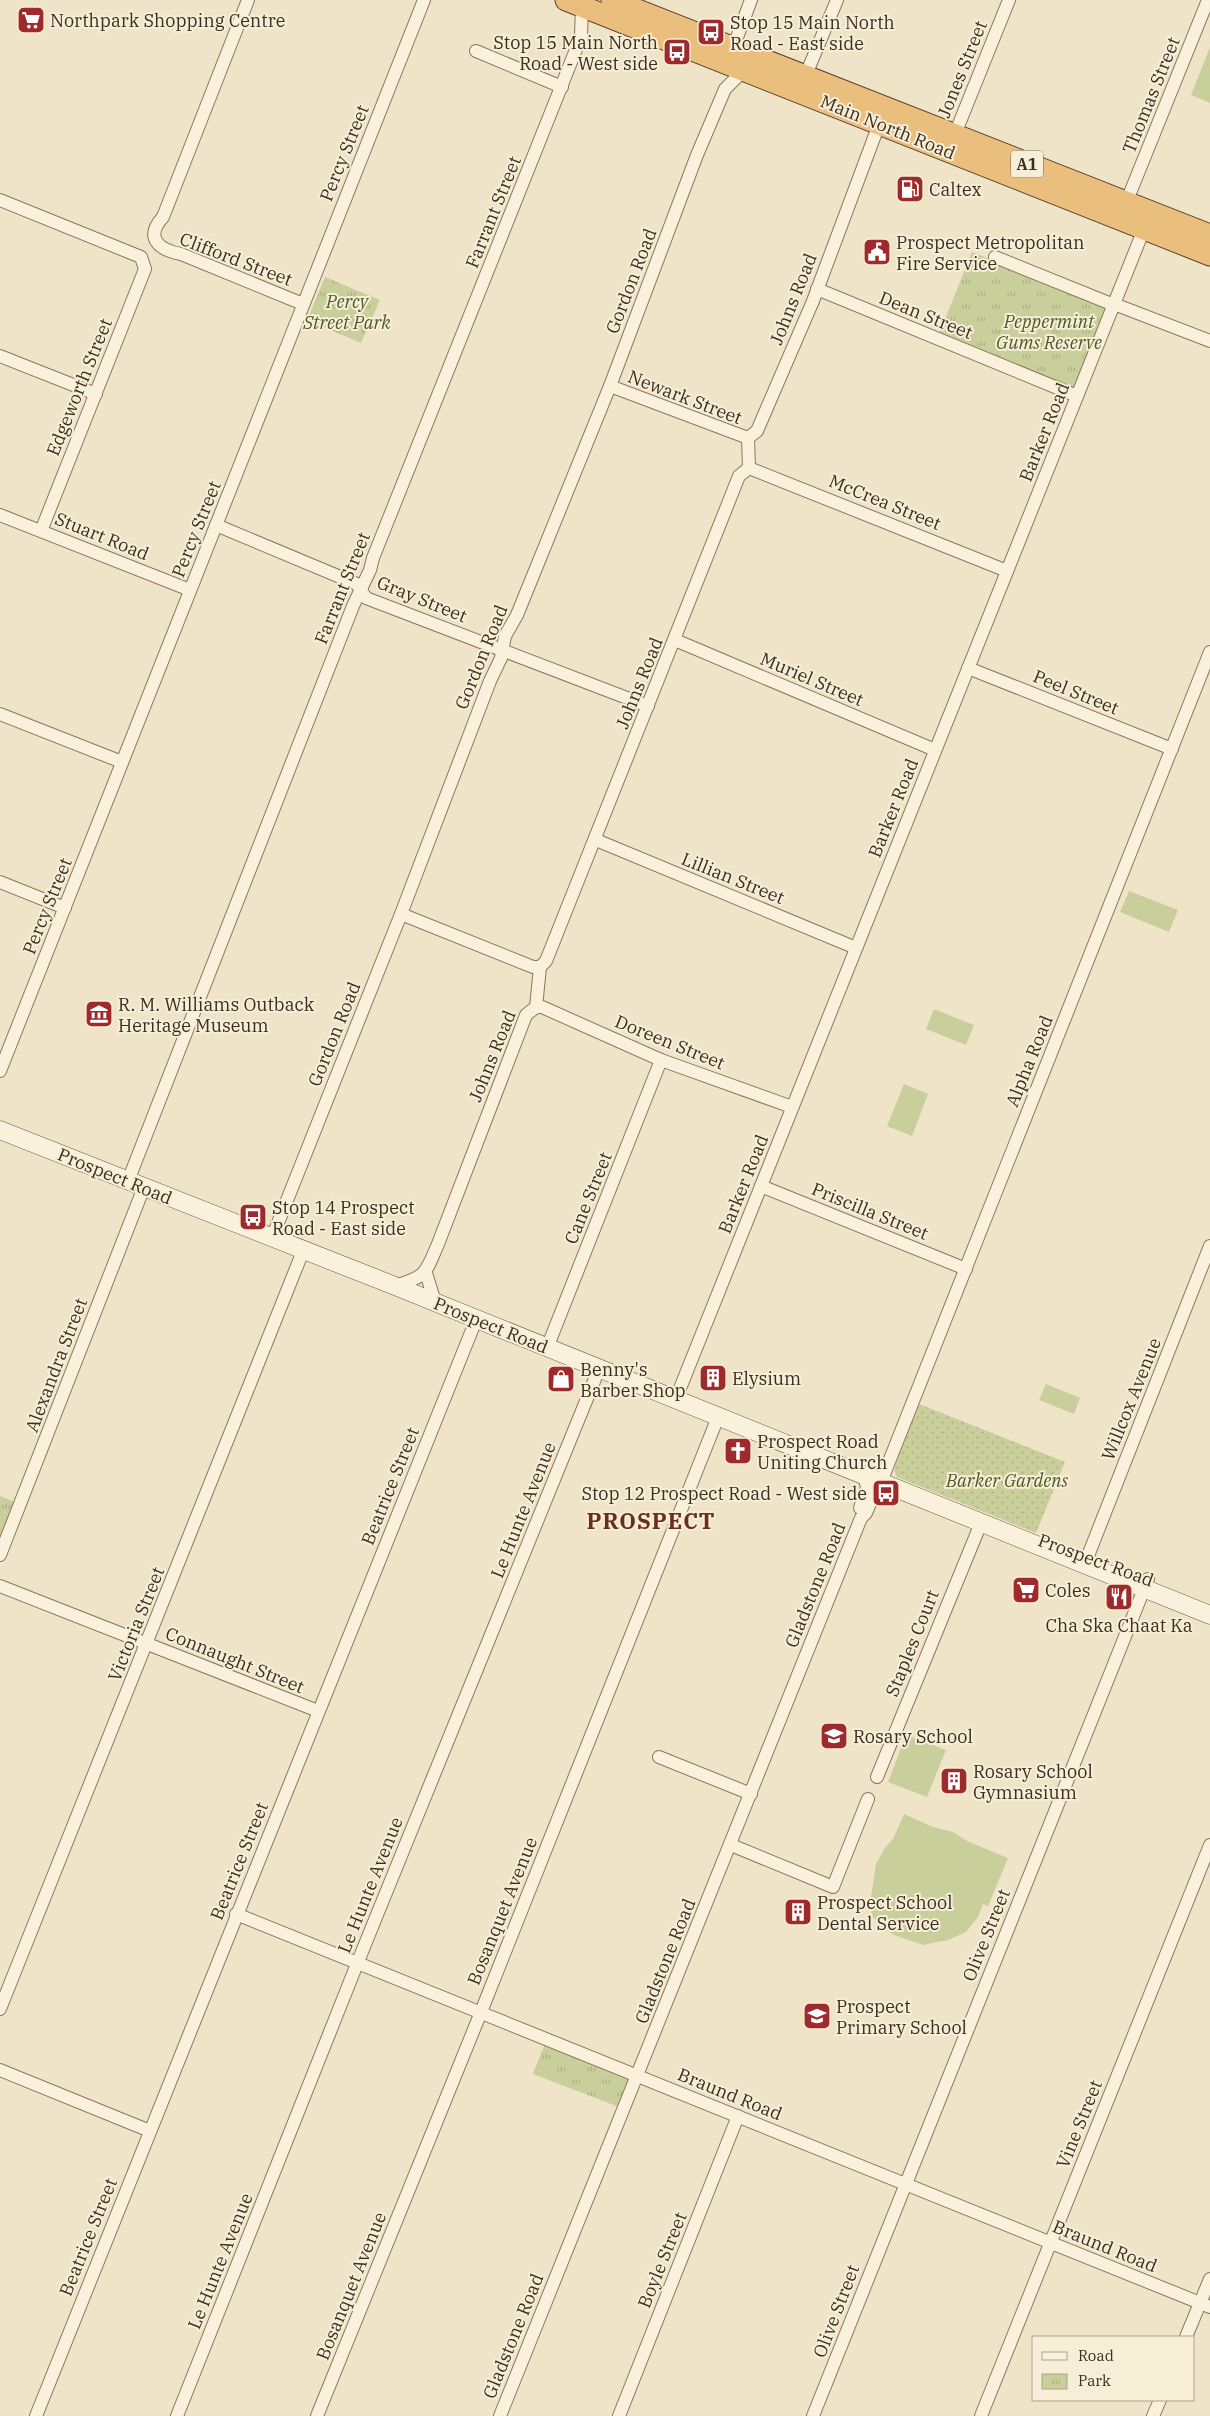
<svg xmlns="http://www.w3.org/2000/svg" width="1210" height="2416" font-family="'IBM Plex Serif',serif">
  <defs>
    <pattern id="park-tufts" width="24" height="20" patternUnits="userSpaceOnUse" patternTransform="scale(1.25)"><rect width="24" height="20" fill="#c9cf9b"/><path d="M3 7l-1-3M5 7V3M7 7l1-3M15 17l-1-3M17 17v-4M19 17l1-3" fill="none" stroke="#aeb285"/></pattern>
    <pattern id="garden-dots" width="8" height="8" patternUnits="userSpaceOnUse" patternTransform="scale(1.25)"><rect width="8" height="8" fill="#c9cf9b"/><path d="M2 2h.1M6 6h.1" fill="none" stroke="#aeb285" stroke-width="1.8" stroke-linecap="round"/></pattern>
  </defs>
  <rect width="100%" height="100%" fill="#f0e4c8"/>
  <g fill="#c9cf9b">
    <polygon points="1210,47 1210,103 1191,95"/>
    <polygon points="1129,891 1178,910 1169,932 1120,912"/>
    <polygon points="934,1009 974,1025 966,1045 926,1029"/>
    <polygon points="904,1084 928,1094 912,1136 887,1126"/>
    <polygon points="1046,1384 1080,1398 1074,1414 1039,1400"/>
    <polygon points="906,1735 946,1750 927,1797 888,1782"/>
    <polygon points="904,1814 933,1827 953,1832 967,1841 1008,1858 988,1906 983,1904 978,1917 966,1932 948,1940 923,1945 894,1935 883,1928 872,1916 870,1903 876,1864 885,1848 893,1839"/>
  </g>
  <g fill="url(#park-tufts)">
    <polygon points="972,252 1110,306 1077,392 939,334"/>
    <polygon points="325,277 380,300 361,343 307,320"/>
    <polygon points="0,1496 20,1504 0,1555"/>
    <polygon points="547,2038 638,2075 624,2109 533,2074"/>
  </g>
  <polygon fill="url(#garden-dots)" points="919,1404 1065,1462 1036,1533 897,1477 894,1470 895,1466"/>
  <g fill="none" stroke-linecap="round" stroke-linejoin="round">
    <defs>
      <g id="minor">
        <path d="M 248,0 L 163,217 C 144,238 159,250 181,254 L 303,304"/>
        <polyline points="733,48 751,0"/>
        <polyline points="476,51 562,87"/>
        <polyline points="805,77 837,0"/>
        <polyline points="953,139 1009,0"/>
        <polyline points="0,200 141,257 145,269 41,531"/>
        <polyline points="1126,203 1208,0"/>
        <polyline points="995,257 1114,305"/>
        <polyline points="817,289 1077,396"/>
        <polyline points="1114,304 1210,341"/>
        <polyline points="0,356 96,394"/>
        <polyline points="610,386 748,438"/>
        <polyline points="749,468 1007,571"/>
        <polyline points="0,515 190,590"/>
        <polyline points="216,525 357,584 366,598 648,706"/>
        <polyline points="675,640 935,750"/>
        <polyline points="968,668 1172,749"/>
        <polyline points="0,714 122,762"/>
        <polyline points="596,840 856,948"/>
        <polyline points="0,882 65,908"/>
        <polyline points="401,914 533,967 540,967"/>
        <polyline points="536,1007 542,1007 661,1060 792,1107"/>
        <polyline points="0,1071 424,0"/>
        <polyline points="128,1181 353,606 370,570 373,558 581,37 582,6"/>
        <polyline points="761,1186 966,1269"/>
        <polyline points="272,1238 401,914 490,681 501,658 505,636 517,615 610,386 697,155 725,89 738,76 749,73"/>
        <polyline points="426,1273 435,1302"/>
        <path d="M 395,1286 C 427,1276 425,1274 438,1244 L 526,1015 L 536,1007 L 540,967 L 546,961 L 739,476 L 749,468 L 748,438 L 757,431 L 813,301 L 881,119"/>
        <polyline points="547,1348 661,1060"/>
        <polyline points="675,1401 1144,229"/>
        <polyline points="881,1482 1210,652"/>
        <polyline points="860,1508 867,1487 864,1476"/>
        <polyline points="0,1555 144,1187"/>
        <polyline points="1084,1566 1210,1246"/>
        <polyline points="0,1586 318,1711"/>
        <polyline points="659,1757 751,1794"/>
        <polyline points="877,1777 981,1523"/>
        <polyline points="731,1845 833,1887 868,1799"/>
        <polyline points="236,1914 1210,2307"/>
        <polyline points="0,2009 303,1251"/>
        <polyline points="0,2070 150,2131"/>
        <polyline points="1186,2337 1210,2279"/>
        <polyline points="36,2416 476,1320"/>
        <polyline points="177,2416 355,1969 599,1369"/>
        <polyline points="317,2416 479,2017 718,1417"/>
        <polyline points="500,2416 861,1518 866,1513 875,1492 888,1485"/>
        <polyline points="619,2416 738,2116"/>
        <polyline points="813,2416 1148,1579"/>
        <polyline points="981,2416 1210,1845"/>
        <polyline points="1153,2416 1160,2400"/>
      </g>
      <polyline id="secondary" points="0,1130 395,1286 1210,1615"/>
      <g id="trunk">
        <polyline points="566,0 1210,255"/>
        <polyline points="612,0 1210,235"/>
      </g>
    </defs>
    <use href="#minor" stroke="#8d765c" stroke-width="14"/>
    <use href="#secondary" stroke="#6f573f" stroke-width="19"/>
    <use href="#trunk" stroke="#5b4430" stroke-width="23"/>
    <use href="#minor" stroke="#faf1dc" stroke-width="12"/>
    <use href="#secondary" stroke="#faf1dc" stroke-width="18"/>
    <use href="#trunk" stroke="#eabe7c" stroke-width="21"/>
  </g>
  <defs>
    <symbol id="supermarket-square" viewBox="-11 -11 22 22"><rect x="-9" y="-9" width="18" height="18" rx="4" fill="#9e2a2b" stroke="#f7eed8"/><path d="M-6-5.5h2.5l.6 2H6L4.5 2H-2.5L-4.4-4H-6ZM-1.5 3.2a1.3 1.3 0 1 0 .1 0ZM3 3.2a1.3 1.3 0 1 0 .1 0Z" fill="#fff"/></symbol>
    <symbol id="bus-square" viewBox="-11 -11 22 22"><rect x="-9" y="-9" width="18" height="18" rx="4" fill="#9e2a2b" stroke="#f7eed8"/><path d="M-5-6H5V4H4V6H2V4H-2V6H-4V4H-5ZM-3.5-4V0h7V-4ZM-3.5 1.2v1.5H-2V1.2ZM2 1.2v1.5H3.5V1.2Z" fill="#fff"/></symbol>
    <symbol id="fuel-square" viewBox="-11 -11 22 22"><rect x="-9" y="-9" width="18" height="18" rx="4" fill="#9e2a2b" stroke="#f7eed8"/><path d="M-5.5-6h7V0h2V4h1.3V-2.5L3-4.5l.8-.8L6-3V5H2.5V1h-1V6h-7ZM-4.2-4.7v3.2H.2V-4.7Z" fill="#fff"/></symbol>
    <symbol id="civic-square" viewBox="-11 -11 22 22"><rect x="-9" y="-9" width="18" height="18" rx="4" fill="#9e2a2b" stroke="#f7eed8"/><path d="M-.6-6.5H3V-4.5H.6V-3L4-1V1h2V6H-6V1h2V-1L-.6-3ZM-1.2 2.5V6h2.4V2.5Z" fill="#fff"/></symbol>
    <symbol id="museum-square" viewBox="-11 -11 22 22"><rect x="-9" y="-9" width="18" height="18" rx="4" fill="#9e2a2b" stroke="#f7eed8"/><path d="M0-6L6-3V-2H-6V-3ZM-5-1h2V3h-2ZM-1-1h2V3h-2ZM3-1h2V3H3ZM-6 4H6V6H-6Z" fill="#fff"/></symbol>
    <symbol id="building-square" viewBox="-11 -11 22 22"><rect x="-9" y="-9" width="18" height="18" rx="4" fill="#9e2a2b" stroke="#f7eed8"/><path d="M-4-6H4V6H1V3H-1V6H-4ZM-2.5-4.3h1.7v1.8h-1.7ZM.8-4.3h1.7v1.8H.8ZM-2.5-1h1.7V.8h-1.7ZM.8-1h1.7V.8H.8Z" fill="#fff"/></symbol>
    <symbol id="shop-square" viewBox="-11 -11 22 22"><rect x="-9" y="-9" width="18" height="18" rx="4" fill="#9e2a2b" stroke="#f7eed8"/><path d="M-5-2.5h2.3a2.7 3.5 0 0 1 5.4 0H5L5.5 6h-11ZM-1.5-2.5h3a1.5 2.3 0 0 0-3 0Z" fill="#fff"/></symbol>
    <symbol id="church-square" viewBox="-11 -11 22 22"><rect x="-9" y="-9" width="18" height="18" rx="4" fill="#9e2a2b" stroke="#f7eed8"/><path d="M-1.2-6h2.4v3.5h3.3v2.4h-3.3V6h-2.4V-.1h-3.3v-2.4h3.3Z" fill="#fff"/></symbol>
    <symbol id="restaurant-square" viewBox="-11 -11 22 22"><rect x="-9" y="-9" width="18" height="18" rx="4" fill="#9e2a2b" stroke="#f7eed8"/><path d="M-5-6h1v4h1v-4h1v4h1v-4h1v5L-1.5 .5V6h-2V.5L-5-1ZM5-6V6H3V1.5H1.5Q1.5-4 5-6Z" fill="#fff"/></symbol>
    <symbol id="school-square" viewBox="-11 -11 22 22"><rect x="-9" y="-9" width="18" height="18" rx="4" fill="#9e2a2b" stroke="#f7eed8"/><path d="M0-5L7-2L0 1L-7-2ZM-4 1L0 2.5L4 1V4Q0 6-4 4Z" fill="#fff"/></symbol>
  </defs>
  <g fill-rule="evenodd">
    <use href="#supermarket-square" x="15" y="4" width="32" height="32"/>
    <use href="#bus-square" x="695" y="16" width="32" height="32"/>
    <use href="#bus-square" x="661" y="36" width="32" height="32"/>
    <use href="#fuel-square" x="894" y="173" width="32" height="32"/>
    <use href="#civic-square" x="861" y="236" width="32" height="32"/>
    <use href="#museum-square" x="83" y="998" width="32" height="32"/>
    <use href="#bus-square" x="237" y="1201" width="32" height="32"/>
    <use href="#building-square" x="697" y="1362" width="32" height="32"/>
    <use href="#shop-square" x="545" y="1363" width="32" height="32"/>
    <use href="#church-square" x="722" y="1435" width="32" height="32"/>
    <use href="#bus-square" x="870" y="1477" width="32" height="32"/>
    <use href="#supermarket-square" x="1010" y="1574" width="32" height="32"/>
    <use href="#restaurant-square" x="1103" y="1581" width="32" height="32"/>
    <use href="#school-square" x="818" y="1720" width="32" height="32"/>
    <use href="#building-square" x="938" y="1765" width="32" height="32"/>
    <use href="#building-square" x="782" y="1896" width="32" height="32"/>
    <use href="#school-square" x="801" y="2000" width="32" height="32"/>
  </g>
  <g text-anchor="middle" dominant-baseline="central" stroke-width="4" stroke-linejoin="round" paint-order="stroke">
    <rect fill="#f7eed8" stroke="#756857" stroke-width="1" x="1011" y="150.5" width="32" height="27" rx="4"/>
    <g font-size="16" font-weight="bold" fill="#3d2e20">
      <text x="1027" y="164">A1</text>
    </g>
    <g font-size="18" fill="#3d2e20" stroke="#f7eed8" text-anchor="start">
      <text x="50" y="20">Northpark Shopping Centre</text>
      <text x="730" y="22">Stop 15 Main North<tspan x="730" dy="21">Road - East side</tspan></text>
      <text x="658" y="42" text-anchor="end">Stop 15 Main North<tspan x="658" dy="21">Road - West side</tspan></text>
      <text x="929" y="189">Caltex</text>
      <text x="896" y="242">Prospect Metropolitan<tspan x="896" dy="21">Fire Service</tspan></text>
      <text x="118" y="1004">R. M. Williams Outback<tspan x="118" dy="21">Heritage Museum</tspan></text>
      <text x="272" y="1207">Stop 14 Prospect<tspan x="272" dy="21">Road - East side</tspan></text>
      <text x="580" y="1369">Benny's<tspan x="580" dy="21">Barber Shop</tspan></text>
      <text x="732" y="1378">Elysium</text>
      <text x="757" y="1441">Prospect Road<tspan x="757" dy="21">Uniting Church</tspan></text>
      <text x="867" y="1493" text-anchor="end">Stop 12 Prospect Road - West side</text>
      <text x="1045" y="1590">Coles</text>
      <text x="1119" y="1625" text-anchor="middle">Cha Ska Chaat Ka</text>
      <text x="853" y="1736">Rosary School</text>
      <text x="973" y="1771">Rosary School<tspan x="973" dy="21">Gymnasium</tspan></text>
      <text x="817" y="1902">Prospect School<tspan x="817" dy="21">Dental Service</tspan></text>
      <text x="836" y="2006">Prospect<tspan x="836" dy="21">Primary School</tspan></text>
    </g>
    <g font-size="18" fill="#3d2e20" stroke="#f7eed8">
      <text transform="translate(962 69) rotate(-68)">Jones Street</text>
      <text transform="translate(1151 95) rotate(-68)">Thomas Street</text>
      <text transform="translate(888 127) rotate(22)">Main North Road</text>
      <text transform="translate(344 153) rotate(-68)">Percy Street</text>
      <text transform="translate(493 212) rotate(-68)">Farrant Street</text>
      <text transform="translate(236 259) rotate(21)">Clifford Street</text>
      <text transform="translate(631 281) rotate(-69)">Gordon Road</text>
      <text transform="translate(793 299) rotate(-68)">Johns Road</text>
      <text transform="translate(926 315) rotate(22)">Dean Street</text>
      <text transform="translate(79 387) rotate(-68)">Edgeworth Street</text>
      <text transform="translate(685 397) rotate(21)">Newark Street</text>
      <text transform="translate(1044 432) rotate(-68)">Barker Road</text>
      <text transform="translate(885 502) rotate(22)">McCrea Street</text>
      <text transform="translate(196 529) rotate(-68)">Percy Street</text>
      <text transform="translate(102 536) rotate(22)">Stuart Road</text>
      <text transform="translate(342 588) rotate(-68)">Farrant Street</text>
      <text transform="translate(422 599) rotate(22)">Gray Street</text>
      <text transform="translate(481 657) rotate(-68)">Gordon Road</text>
      <text transform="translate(812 679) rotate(23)">Muriel Street</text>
      <text transform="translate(639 683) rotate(-68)">Johns Road</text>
      <text transform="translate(1076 692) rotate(22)">Peel Street</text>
      <text transform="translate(893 808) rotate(-68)">Barker Road</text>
      <text transform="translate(733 878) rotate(22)">Lillian Street</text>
      <text transform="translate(47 906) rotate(-68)">Percy Street</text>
      <text transform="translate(334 1034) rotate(-68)">Gordon Road</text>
      <text transform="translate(670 1042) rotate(22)">Doreen Street</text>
      <text transform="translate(492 1056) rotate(-68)">Johns Road</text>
      <text transform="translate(1029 1061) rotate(-68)">Alpha Road</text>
      <text transform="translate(115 1176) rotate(22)">Prospect Road</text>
      <text transform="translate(743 1184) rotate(-68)">Barker Road</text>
      <text transform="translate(588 1198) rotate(-68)">Cane Street</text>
      <text transform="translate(870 1211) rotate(22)">Priscilla Street</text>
      <text transform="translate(491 1325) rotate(22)">Prospect Road</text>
      <text transform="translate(56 1365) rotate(-69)">Alexandra Street</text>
      <text transform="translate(1131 1399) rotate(-68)">Willcox Avenue</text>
      <text transform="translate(390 1486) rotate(-68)">Beatrice Street</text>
      <text transform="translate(523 1510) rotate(-68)">Le Hunte Avenue</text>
      <text transform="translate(1096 1560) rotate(20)">Prospect Road</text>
      <text transform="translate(815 1585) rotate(-68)">Gladstone Road</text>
      <text transform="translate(136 1624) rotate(-68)">Victoria Street</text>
      <text transform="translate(912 1643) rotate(-68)">Staples Court</text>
      <text transform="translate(235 1660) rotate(22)">Connaught Street</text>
      <text transform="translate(239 1861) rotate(-68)">Beatrice Street</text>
      <text transform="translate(370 1885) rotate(-68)">Le Hunte Avenue</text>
      <text transform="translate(502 1911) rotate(-68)">Bosanquet Avenue</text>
      <text transform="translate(986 1935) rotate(-68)">Olive Street</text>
      <text transform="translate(665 1961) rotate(-68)">Gladstone Road</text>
      <text transform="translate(730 2094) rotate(22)">Braund Road</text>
      <text transform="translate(1079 2124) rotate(-68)">Vine Street</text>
      <text transform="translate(88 2237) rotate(-68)">Beatrice Street</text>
      <text transform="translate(1105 2246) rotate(22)">Braund Road</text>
      <text transform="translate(662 2260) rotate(-68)">Boyle Street</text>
      <text transform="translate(220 2261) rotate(-68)">Le Hunte Avenue</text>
      <text transform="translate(351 2286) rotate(-68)">Bosanquet Avenue</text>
      <text transform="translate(836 2311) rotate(-69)">Olive Street</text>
      <text transform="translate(513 2336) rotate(-68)">Gladstone Road</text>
    </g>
    <g font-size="18" font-style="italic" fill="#4d5a26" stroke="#f7eed8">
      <text x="347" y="301">Percy<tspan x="347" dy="21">Street Park</tspan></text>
      <text x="1049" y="321">Peppermint<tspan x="1049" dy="21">Gums Reserve</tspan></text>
      <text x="1007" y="1480">Barker Gardens</text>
    </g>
    <g font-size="22" font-weight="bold" letter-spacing="1" fill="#6b2e1e" stroke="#f7eed8">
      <text x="651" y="1520">PROSPECT</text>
    </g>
  </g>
  <rect x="1032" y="2336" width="162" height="65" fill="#f7eed8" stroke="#ada18e"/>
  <rect x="1042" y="2352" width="25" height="8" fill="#faf1dc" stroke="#ada18e"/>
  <text x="1078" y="2361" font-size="15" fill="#3d2e20">Road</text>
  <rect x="1042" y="2374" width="25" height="15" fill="url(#park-tufts)" stroke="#ada18e"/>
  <text x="1078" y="2386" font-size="15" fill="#3d2e20">Park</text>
</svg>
